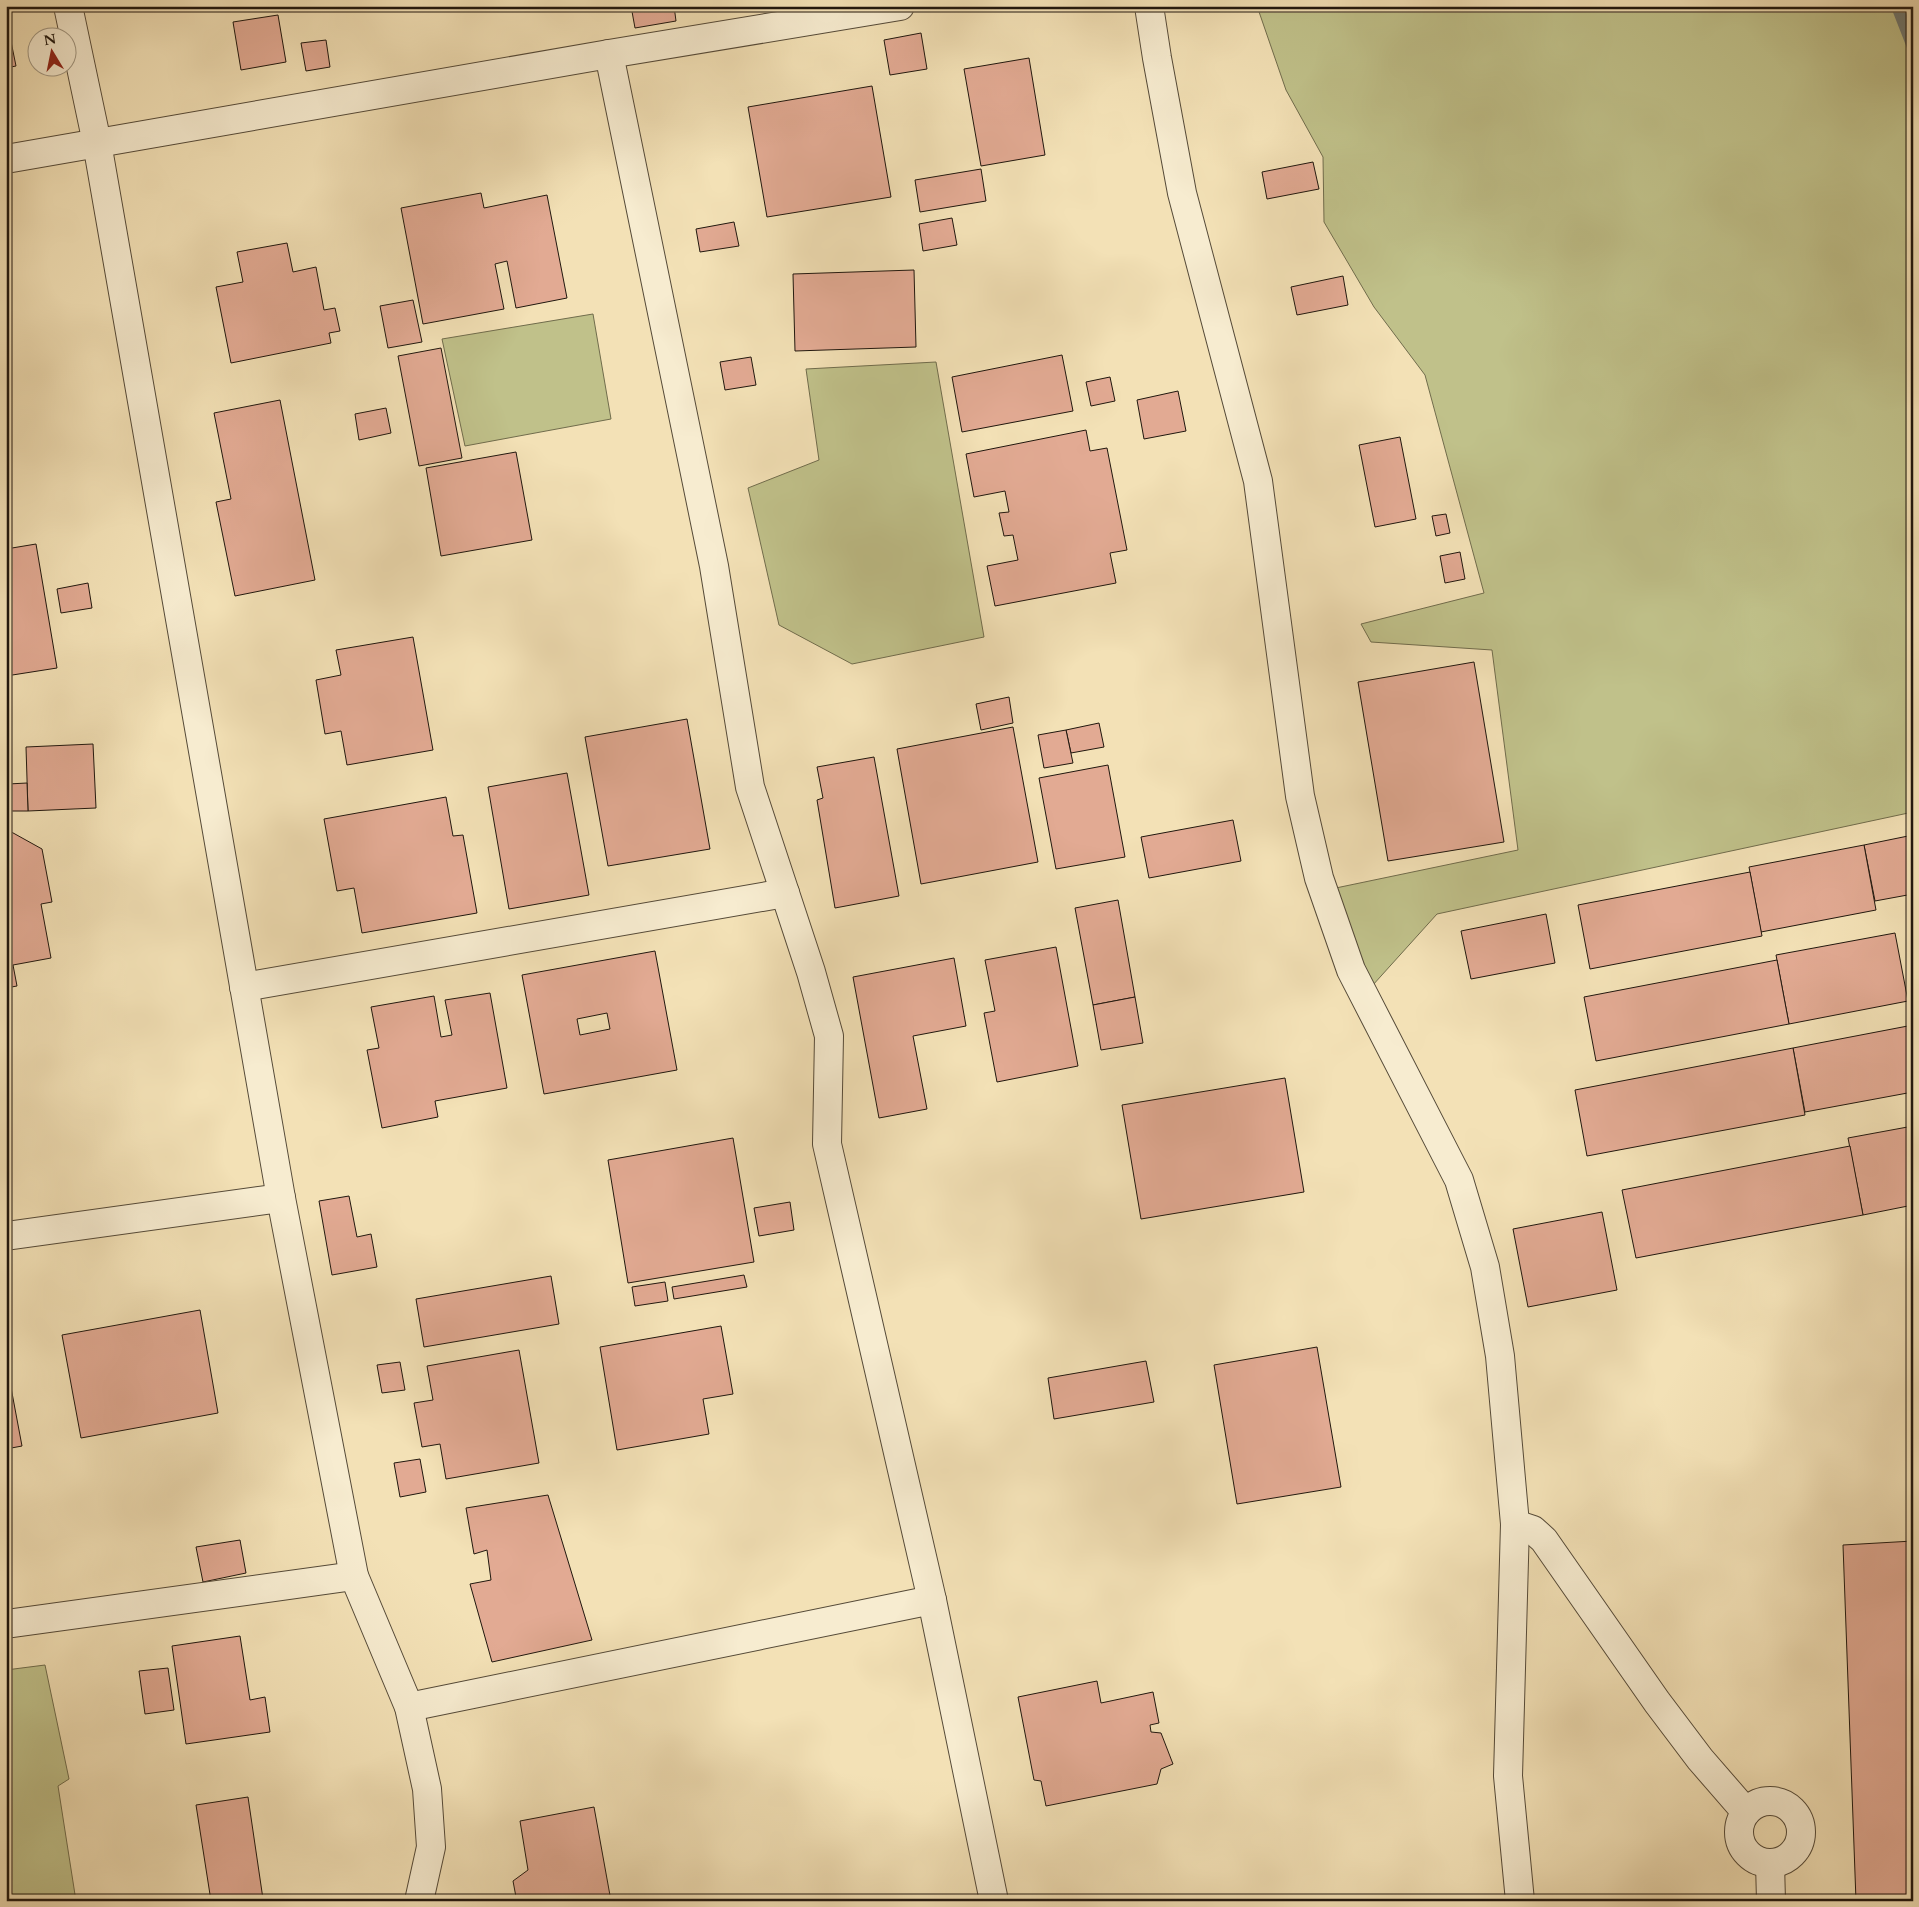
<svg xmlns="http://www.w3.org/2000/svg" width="1919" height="1907" font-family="Cardo,serif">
  <rect width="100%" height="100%" fill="#f3e1b6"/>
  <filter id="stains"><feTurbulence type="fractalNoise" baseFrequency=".004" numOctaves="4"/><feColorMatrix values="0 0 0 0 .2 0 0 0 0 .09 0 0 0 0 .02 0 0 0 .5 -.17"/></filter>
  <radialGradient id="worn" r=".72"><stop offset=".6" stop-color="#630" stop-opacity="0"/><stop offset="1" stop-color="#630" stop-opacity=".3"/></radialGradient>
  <g fill="#c0c18a" stroke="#706c4c">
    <polygon points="1257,6 1913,6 1913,812 1437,914 1372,986 1331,889 1518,850 1492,650 1371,642 1361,624 1484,593 1425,375 1374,307 1324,222 1323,157 1286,90"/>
    <polygon points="593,314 611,419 465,446 442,339"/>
    <polygon points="936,362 984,637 852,664 779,625 748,488 819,460 806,369"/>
    <polygon points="45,1665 69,1779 58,1786 76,1901 6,1901 6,1670"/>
  </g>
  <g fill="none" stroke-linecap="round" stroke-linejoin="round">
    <polyline stroke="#6d7975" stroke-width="12" points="1897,6 1913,47"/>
  </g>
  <g fill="#e2aa93" stroke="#20170e" fill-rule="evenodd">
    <polygon points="631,6 674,6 676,21 635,28"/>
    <polygon points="278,15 286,62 241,70 233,22"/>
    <polygon points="6,17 16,66 6,68"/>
    <polygon points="921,33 927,69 890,75 884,40"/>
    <polygon points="326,40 330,67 306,71 301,43"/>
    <polygon points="1029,58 1045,155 981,166 964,69"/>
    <polygon points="872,86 891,197 767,217 748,107"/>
    <polygon points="1313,162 1319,189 1267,199 1262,172"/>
    <polygon points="981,169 986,201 920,212 915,180"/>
    <polygon points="481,193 484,208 547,195 567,298 516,308 507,261 495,264 504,309 423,324 401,208"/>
    <polygon points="952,218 957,245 923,251 919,224"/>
    <polygon points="734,222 739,246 700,252 696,229"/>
    <polygon points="287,243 293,272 316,267 324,310 335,308 340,331 329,333 331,343 231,363 216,287 243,282 237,252"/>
    <polygon points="914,270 916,347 795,351 793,274"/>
    <polygon points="1343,276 1348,305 1297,315 1291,287"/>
    <polygon points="413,300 422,342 388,348 380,306"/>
    <polygon points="441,348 462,458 419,466 398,356"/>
    <polygon points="1062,355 1073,411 962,432 952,377"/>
    <polygon points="751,357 756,385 725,390 720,362"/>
    <polygon points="1110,377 1115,401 1091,406 1086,382"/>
    <polygon points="1178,391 1186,431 1144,439 1137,400"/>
    <polygon points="280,400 315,580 235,596 216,502 231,499 214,413"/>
    <polygon points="386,408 391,433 359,440 355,414"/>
    <polygon points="1086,430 1090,451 1107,448 1127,550 1110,553 1116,583 995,606 987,566 1018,560 1013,535 1004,536 999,513 1009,512 1005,491 974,497 966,454"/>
    <polygon points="1400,437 1416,519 1375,527 1359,445"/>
    <polygon points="516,452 532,540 441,556 426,468"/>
    <polygon points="1446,514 1450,533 1436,536 1432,516"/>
    <polygon points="36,544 57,668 6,676 6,549"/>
    <polygon points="1460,552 1465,579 1445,583 1440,556"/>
    <polygon points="88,583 92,608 61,613 57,589"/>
    <polygon points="413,637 433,750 347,765 341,731 325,734 316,680 341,675 336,650"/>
    <polygon points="1474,662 1504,842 1388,861 1358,682"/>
    <polygon points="1009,697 1013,723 981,730 976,704"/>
    <polygon points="687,719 710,849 608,866 585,737"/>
    <polygon points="1099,723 1104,747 1071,753 1066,730"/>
    <polygon points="1013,727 1038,862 921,884 897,749"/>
    <polygon points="1066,730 1073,763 1044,768 1038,735"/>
    <polygon points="93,744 96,808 28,811 26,747"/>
    <polygon points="874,757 899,896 835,908 817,800 823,798 817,767"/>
    <polygon points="1108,765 1125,857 1056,869 1039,778"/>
    <polygon points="567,773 589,895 509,909 488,787"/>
    <polygon points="27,783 28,811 10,811 8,784"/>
    <polygon points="446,797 453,836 463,835 477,913 362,933 354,888 337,891 324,819"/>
    <polygon points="1233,820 1241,861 1149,878 1141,837"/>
    <polygon points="6,829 42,849 52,902 41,904 51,958 13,965 17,986 6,988"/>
    <polygon points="1913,835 1913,894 1875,901 1864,845"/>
    <polygon points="1864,845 1876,910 1761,932 1749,867"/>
    <polygon points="1750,872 1762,936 1590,969 1578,905"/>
    <polygon points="1118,900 1135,997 1093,1005 1075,908"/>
    <polygon points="1546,914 1555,963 1471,979 1461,931"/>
    <polygon points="1895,933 1908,1001 1789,1024 1776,955"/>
    <polygon points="1056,947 1078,1066 997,1082 984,1013 995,1011 985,960"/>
    <path d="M 655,951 L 677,1070 L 544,1094 L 522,975 ZM 607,1013 L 610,1029 L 580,1035 L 577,1019 Z"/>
    <polygon points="954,958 966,1026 913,1036 927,1109 879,1118 853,977"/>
    <polygon points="1777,960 1789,1024 1596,1061 1584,997"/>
    <polygon points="490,993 507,1088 435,1101 438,1117 382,1128 367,1050 379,1048 371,1007 434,996 441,1037 452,1035 445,1000"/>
    <polygon points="1135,997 1143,1043 1101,1050 1093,1005"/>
    <polygon points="1913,1025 1913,1092 1805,1112 1793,1048"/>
    <polygon points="1793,1048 1805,1115 1587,1156 1575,1090"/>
    <polygon points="1285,1078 1304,1192 1141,1219 1122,1105"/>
    <polygon points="1913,1126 1913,1205 1863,1215 1848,1138"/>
    <polygon points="733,1138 754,1262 628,1283 608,1160"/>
    <polygon points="1850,1146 1863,1215 1636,1258 1622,1190"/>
    <polygon points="349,1196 357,1237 371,1234 377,1267 332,1275 319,1201"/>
    <polygon points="790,1202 794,1230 759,1236 754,1208"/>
    <polygon points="1602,1212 1617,1290 1528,1307 1513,1229"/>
    <polygon points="744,1275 747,1287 674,1299 672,1287"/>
    <polygon points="551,1276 559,1324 424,1347 416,1299"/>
    <polygon points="665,1282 668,1301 635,1306 632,1287"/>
    <polygon points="200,1310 218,1413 81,1438 62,1335"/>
    <polygon points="721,1326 733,1394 703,1399 709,1434 617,1450 600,1347"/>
    <polygon points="1317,1347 1341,1487 1237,1504 1214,1365"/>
    <polygon points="519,1350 539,1463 446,1479 440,1444 422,1447 414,1403 433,1400 427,1366"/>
    <polygon points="6,1361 22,1446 6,1449"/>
    <polygon points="1146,1361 1154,1402 1054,1419 1048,1378"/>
    <polygon points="400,1362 405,1390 382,1393 377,1365"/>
    <polygon points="420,1459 426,1492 400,1497 394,1463"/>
    <polygon points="548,1495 592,1640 492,1662 470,1584 491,1580 487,1550 474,1554 466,1508"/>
    <polygon points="240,1540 246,1573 203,1582 196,1547"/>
    <polygon points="1913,1541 1913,1901 1856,1901 1843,1545"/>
    <polygon points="240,1636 250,1700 265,1697 270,1732 186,1744 172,1646"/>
    <polygon points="168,1668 174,1710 145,1714 139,1671"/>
    <polygon points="1097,1681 1101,1703 1153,1692 1159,1723 1150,1725 1151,1732 1161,1733 1173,1764 1161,1769 1157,1784 1046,1806 1041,1781 1034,1780 1018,1697"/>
    <polygon points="248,1797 263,1899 251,1901 211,1901 196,1805"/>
    <polygon points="594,1807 611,1901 506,1901 506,1899 516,1897 513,1881 528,1870 520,1821"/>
  </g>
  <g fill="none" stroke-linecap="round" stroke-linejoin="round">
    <defs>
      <g id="minor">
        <polyline points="68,6 97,143 281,1198 354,1576 409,1707 427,1789 431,1847 419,1901"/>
        <polyline points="1149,6 1157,58 1182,193 1258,481 1300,796 1319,878 1351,970 1459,1180 1485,1267 1500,1356 1515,1524 1508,1776 1520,1901"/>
        <polyline points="609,54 714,566 750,787 811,972 829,1036 827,1144 932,1600 994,1901"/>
        <polyline points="6,159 609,54 900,6"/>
        <polyline points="244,987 785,893"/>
        <polyline points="6,1236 281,1198"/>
        <polyline points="1515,1524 1533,1530 1544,1540 1657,1702 1700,1759 1746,1812"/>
        <polyline points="6,1624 354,1576"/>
        <polyline points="409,1707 932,1600"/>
        <circle cx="1770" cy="1832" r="31"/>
        <polyline points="1770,1863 1771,1901"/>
      </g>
    </defs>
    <use href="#minor" stroke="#554a38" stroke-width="30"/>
    <use href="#minor" stroke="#f7ecd0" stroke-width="28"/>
  </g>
  <rect width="1919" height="1907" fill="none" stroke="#f3e1b6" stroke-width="25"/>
  <rect x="8" y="8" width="1904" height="1892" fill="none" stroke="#20170e" stroke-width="2.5"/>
  <rect x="12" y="12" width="1894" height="1882" fill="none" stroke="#20170e"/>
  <g transform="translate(52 52) rotate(350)"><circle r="24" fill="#f7ecd0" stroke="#a19782"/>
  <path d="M0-4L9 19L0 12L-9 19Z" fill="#8f2418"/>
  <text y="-8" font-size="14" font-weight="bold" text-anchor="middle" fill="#20170e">N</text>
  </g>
  <rect width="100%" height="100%" filter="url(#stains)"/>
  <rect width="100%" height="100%" fill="url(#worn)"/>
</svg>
